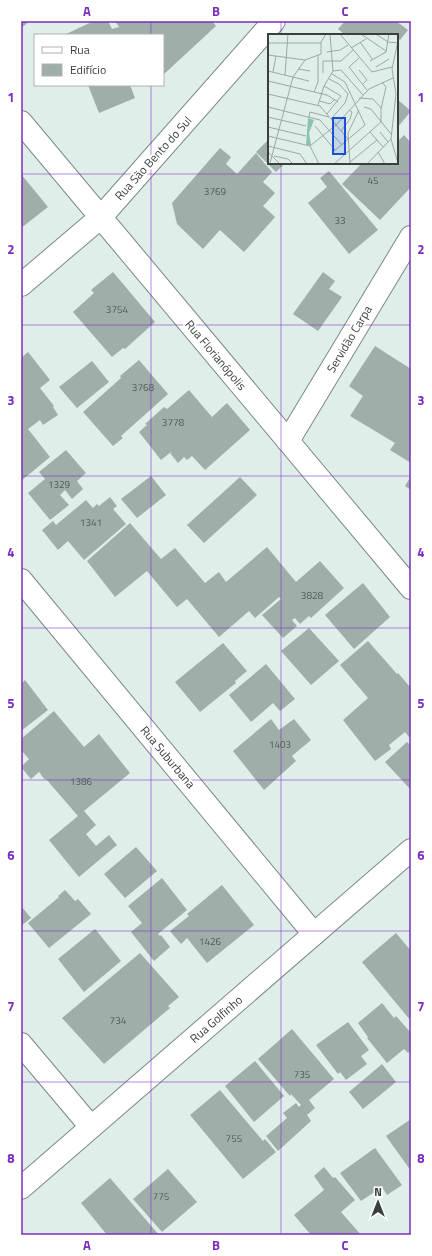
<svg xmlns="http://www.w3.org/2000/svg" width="432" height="1256" font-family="'Titillium Web',sans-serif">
  <rect width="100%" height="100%" fill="#dfeee9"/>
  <g fill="#9faea9">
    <polygon points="21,21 30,21 21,28"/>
    <polygon points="94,21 108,21 112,29 119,27 115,21 212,21 216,26 163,75 163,35 67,35 66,34"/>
    <polygon points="345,21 396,21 408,30 400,40 397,37 397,35 394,35 391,33 389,35 345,35 338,29"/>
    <polygon points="88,85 130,85 135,98 99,113"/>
    <polygon points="397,99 411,111 397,128"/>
    <polygon points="404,135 411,143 411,187 380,220 342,184 362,163 397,163 397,142"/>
    <polygon points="269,139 269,163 285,163 276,172 256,152"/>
    <polygon points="220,148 231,157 226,164 237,174 256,153 272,172 263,182 275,193 263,206 275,217 244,252 220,230 203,249 177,224 172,203"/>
    <polygon points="329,171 378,230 349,254 308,203 327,187 320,178"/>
    <polygon points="21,174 48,207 21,228"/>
    <polygon points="113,272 155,322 125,349 123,348 112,357 73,312 94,293 91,290"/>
    <polygon points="323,272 335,281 329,289 342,297 318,331 293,314"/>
    <polygon points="375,346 411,369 411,463 390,450 395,443 350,416 363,396 349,386"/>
    <polygon points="28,352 50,380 40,388 54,406 53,407 58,415 43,425 40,420 28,429 50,457 21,481 21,358"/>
    <polygon points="139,360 168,394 121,436 123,438 113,446 83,412 121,378 120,376"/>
    <polygon points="92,361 109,382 77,408 59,387"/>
    <polygon points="189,390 212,417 227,403 250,430 205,470 192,456 187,460 184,457 178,463 170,453 172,452 171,452 161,460 139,432 147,425 145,424 164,407 167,409"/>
    <polygon points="66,450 86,473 77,481 83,489 72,499 65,490 60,495 69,505 50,520 28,493 45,479 39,472"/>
    <polygon points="151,476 166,495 137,518 121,499"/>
    <polygon points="411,476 411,490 405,486"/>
    <polygon points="240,477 257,495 204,543 187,525"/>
    <polygon points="110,497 117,506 113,509 126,524 84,560 68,541 58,550 42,530 53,521 56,525 86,500 93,508 97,504 99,506"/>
    <polygon points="130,523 161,559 175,548 205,583 219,572 226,582 267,547 296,582 320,561 344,588 311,618 309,616 300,624 295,618 292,620 297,626 283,638 262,615 281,599 279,597 255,618 249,611 219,637 187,599 177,607 147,571 115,597 87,561"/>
    <polygon points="363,583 390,617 354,649 325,615"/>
    <polygon points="309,628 339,661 311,685 281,651"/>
    <polygon points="368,641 397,674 398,673 411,688 411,735 409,737 405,732 389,745 391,749 375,761 343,720 368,698 340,665"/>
    <polygon points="223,643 247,671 235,681 236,683 200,712 175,682"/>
    <polygon points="266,664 295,699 280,711 273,703 251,722 229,695"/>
    <polygon points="25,680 48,710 21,731 21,684"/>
    <polygon points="54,711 84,747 99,734 130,773 84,811 96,825 86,834 96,846 109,835 117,845 79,877 49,840 78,816 46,779 45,780 39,772 31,779 21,767 29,759 21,750 21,739"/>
    <polygon points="271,719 279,730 294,719 311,740 292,756 296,761 264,790 233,751"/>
    <polygon points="407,742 411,746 411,790 385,762"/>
    <polygon points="136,847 157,871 125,898 104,874"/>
    <polygon points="162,878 187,910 158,934 160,936 161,935 170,947 154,961 131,932 142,923 128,906"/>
    <polygon points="222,885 254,925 207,963 187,938 181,944 170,931 189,916 187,914"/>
    <polygon points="65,890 75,901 78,899 91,914 49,948 28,923 59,897 58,896"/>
    <polygon points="21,906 31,918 21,926"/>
    <polygon points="95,929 121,961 84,992 58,959"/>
    <polygon points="396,933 411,951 411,1021 362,962"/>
    <polygon points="140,953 179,997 168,1006 170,1008 104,1064 62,1018"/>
    <polygon points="382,1003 394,1018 396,1016 411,1033 411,1050 408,1053 404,1049 387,1063 367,1038 368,1037 358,1023"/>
    <polygon points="348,1022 369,1050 361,1056 367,1064 346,1080 340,1072 338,1074 316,1045"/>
    <polygon points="292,1029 334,1079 309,1100 315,1108 307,1115 311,1121 278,1151 266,1136 287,1118 283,1113 296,1103 299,1107 301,1105 291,1094 290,1096 258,1059"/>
    <polygon points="255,1061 284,1096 254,1122 225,1086"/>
    <polygon points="382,1064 396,1082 363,1109 349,1092"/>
    <polygon points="220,1090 263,1141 265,1139 276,1152 243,1179 190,1115"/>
    <polygon points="411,1119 411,1171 386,1136"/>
    <polygon points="375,1148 402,1185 387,1195 382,1187 361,1201 340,1173"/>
    <polygon points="324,1167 333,1178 335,1177 355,1200 341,1212 361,1235 311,1235 294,1215 324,1190 314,1176"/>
    <polygon points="168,1169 197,1202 162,1232 133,1199"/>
    <polygon points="110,1178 159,1235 107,1235 81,1203"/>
  </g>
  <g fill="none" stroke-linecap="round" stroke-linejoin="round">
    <defs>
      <g id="street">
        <polyline points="21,285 101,217 274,21"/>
        <polyline points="288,441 411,237"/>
        <polyline points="21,580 314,934"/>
        <polyline points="21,1044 91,1127"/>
        <polyline points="21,1188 411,850"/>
      </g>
      <polyline id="secondary" points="21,122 411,588"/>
    </defs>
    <use href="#street" stroke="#7c8985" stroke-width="24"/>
    <use href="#secondary" stroke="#7c8985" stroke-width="24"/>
    <use href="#street" stroke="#fff" stroke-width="22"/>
    <use href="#secondary" stroke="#fff" stroke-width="22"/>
  </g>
  <path fill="none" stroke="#7b2cbf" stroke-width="1" stroke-opacity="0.55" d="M 151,21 L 151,35M 281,21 L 281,35M 151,85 L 151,1235M 281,163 L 281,1235M 21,174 L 411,174M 21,325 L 411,325M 21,476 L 411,476M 21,628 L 411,628M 21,780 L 411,780M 21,931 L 411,931M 21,1082 L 411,1082"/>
  <g text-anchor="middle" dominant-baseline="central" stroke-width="4" stroke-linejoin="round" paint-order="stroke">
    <g font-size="10" fill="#525b58">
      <text x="373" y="180">45</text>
      <text x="215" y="191">3769</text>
      <text x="340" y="220">33</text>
      <text x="117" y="309">3754</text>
      <text x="143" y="387">3768</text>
      <text x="173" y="422">3778</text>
      <text x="59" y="484">1329</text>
      <text x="91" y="522">1341</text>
      <text x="312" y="595">3828</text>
      <text x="280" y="744">1403</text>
      <text x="81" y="781">1386</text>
      <text x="210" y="941">1426</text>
      <text x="118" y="1020">734</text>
      <text x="302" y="1074">735</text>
      <text x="234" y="1138">755</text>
      <text x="161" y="1196">775</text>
    </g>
    <g font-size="12" fill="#393f3d" stroke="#fff">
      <text transform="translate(153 158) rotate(-48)">Rua São Bento do Sul</text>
      <text transform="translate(349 339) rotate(-59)">Servidão Carpa</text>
      <text transform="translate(216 355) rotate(50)">Rua Florianópolis</text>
      <text transform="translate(168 757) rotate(50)">Rua Suburbana</text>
      <text transform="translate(216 1019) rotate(-41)">Rua Golfinho</text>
    </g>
  </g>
  <g transform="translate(268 34)">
    <rect width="130" height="130" fill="#dfeee9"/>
    <path d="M 40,84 L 46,86 L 41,99 L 43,111 L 38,111 Z" fill="#88c3b1"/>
    <path fill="none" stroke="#9da8a4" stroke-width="1" d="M 72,0 L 104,38 L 124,33M 93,0 L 118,17M 108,0 L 120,8 L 130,9M 92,8 L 105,26M 0,9 L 53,9M 83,14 L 98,5M 59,18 L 72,16 L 80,11M 0,21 L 37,26M 91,24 L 81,33 L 99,56M 102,27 L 118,18 L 121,0M 108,33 L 121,25M 30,35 L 42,37M 91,36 L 99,46 L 95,50M 0,37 L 41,47M 65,37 L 73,36 L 95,61M 5,38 L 8,22M 55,39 L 55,27 L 73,27 L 85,16M 64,40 L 77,48 L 97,91 L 65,118M 17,41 L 20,0M 61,45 L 71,50 L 80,60 L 77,69 L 63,85M 0,47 L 59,61 L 70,68M 56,52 L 73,62 L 59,80M 46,58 L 50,48 L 50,21M 0,60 L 52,72 L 80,105M 91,64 L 105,65 L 113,74M 52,67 L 62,70 L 67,65M 50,71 L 56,52 L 65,37 L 62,0M 0,73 L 52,86 L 74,111M 96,73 L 103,75 L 123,100M 0,83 L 38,92M 41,83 L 42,78 L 61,83M 113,88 L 113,75 L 118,53 L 114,48M 47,92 L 67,116M 0,93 L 38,102M 73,97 L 82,85 L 84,78 L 81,76M 102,98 L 115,113M 112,98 L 120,108M 0,102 L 42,112M 0,112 L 32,120 L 39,130M 42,112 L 68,91 L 101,55 L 125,44M 42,112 L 51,130M 0,118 L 12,130M 110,118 L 117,130M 6,122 L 20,125 L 25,130M 82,128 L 109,106M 2,129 L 25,43 L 37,26 L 53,20 L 53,8 L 58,0M 130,129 L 123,105 L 128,60 L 124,35 L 130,7M 66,130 L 113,88M 82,130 L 80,99 L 91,76M 99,130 L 123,105"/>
    <path fill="#1d4ed8" fill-opacity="0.15" stroke="#1d4ed8" stroke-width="2" d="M 65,84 L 77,84 L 77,120 L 65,120 Z"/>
    <rect width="130" height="130" fill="none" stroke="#393f3d" stroke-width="2"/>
  </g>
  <rect width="432" height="1256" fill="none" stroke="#ffffff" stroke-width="44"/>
  <rect x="34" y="34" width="130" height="52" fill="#ffffff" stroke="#b0b2b1"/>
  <rect x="42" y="47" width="20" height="6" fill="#ffffff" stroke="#b0b2b1"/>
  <text x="70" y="54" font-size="12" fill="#393f3d">Rua</text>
  <rect x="42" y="64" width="20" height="12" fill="#9faea9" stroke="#b0b2b1"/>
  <text x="70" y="74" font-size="12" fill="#393f3d">Edifício</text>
  <g transform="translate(378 1202)" stroke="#ffffff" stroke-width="3" paint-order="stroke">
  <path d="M0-3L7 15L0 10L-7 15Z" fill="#393f3d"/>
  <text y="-6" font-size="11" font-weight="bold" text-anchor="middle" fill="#393f3d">N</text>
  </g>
  <rect x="22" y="22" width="388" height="1212" fill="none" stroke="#7b2cbf" stroke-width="1.5"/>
  <g font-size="13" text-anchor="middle" font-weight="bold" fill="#7b2cbf">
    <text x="87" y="16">A</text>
    <text x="216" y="16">B</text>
    <text x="345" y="16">C</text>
    <text x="11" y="102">1</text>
    <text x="421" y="102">1</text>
    <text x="11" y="254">2</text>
    <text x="421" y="254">2</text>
    <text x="11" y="405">3</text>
    <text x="421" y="405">3</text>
    <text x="11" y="557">4</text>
    <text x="421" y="557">4</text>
    <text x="11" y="708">5</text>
    <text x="421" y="708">5</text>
    <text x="11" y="860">6</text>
    <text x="421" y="860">6</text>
    <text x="11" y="1011">7</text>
    <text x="421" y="1011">7</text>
    <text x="11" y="1163">8</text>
    <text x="421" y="1163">8</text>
    <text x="87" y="1250">A</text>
    <text x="216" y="1250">B</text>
    <text x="345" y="1250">C</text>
  </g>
</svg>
